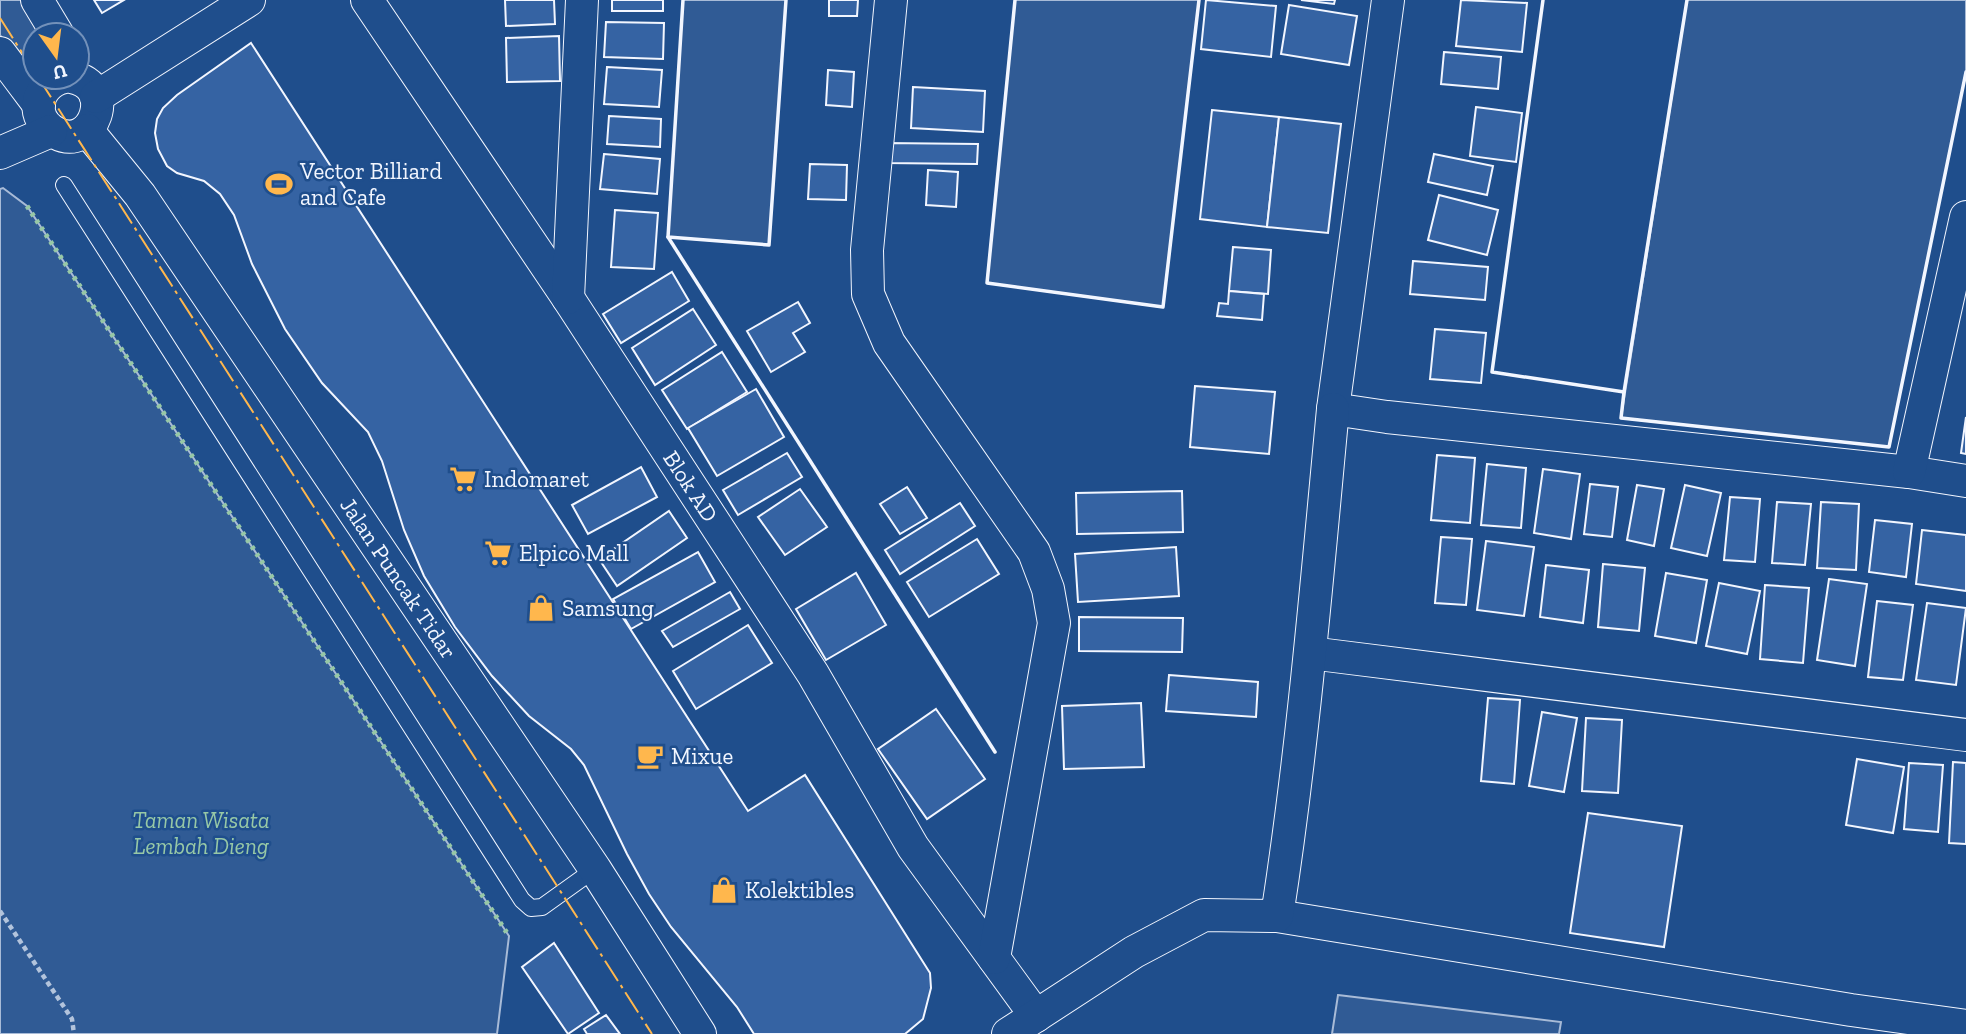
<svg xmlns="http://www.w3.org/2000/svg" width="1966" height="1034" font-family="'Zilla Slab',serif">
  <rect width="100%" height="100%" fill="#1f4e8c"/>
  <g fill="#305b95" stroke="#a8bbd7" stroke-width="2">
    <polygon points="0,0 28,0 51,35 35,35 35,76 19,64 0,35"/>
    <polygon points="683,0 786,0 769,245 668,237"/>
    <polygon points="1015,0 1199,0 1163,307 987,283"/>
    <polygon points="1687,0 1966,0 1966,72 1889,447 1621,418"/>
    <polygon points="3,188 27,206 509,936 497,1034 0,1034 0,189"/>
    <polygon points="1338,995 1561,1022 1559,1034 1332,1034"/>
  </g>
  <g fill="#3563a3" stroke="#f2f6ff" stroke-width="2">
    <polygon points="94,0 124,0 102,13"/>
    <polygon points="505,0 554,0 555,24 506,26"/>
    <rect x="612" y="0" width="51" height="11"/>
    <polygon points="829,0 858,0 857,16 829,16"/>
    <polygon points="1206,0 1276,6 1271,57 1201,49"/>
    <polygon points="1301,0 1335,0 1334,4"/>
    <polygon points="1461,0 1527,3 1522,52 1456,46"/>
    <polygon points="1289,5 1357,16 1349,65 1281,54"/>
    <polygon points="606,22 664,23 663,59 604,57"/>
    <polygon points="559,36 560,81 507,82 506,38"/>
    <polygon points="251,43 748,811 805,775 930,973 931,988 923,1019 905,1034 754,1034 737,1007 671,927 649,894 627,854 584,765 571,749 529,716 492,676 455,627 424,576 404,530 382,461 368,432 322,383 285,329 252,264 234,215 220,194 204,181 177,173 167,166 158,149 155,133 157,119 163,108 177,95"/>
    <polygon points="1444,52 1501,57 1498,89 1441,84"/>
    <polygon points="607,67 662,70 659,107 604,104"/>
    <polygon points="828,70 854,72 852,107 826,105"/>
    <polygon points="913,87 985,91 983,132 911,128"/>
    <polygon points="1476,107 1522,113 1516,162 1470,156"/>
    <polygon points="1212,110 1279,117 1267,227 1200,219"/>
    <polygon points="609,116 661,119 660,147 607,144"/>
    <polygon points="1279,117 1341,124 1328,233 1267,227"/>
    <polygon points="885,143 978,144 977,164 885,163"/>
    <polygon points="604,154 660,159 657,194 600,189"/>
    <polygon points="1434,154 1493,166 1487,195 1428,182"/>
    <polygon points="810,164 847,165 846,200 808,199"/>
    <polygon points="928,170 958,172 956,207 926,205"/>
    <polygon points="1439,195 1498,210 1487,255 1428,240"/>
    <polygon points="615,210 658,213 654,269 611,267"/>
    <polygon points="1233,247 1271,250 1268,294 1229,291"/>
    <polygon points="1413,261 1488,267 1485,300 1410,294"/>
    <polygon points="672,272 689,301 621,343 603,314"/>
    <polygon points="1229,291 1264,294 1262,320 1217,316 1219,303 1228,304"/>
    <polygon points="798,302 810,323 793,333 805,352 771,372 747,331"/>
    <polygon points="693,309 716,345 655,385 632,348"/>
    <polygon points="1435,329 1486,333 1481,383 1430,379"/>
    <polygon points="722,352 747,392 687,429 662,390"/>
    <polygon points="1195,386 1275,392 1269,454 1190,447"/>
    <polygon points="756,389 784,437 717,476 688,428"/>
    <polygon points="1966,417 1966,454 1961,453"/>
    <polygon points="787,453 802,477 738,515 723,490"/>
    <polygon points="1437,455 1475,458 1470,523 1431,520"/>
    <polygon points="1487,464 1526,468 1521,528 1481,525"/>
    <polygon points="641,467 657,497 588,534 572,505"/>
    <polygon points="1543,469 1580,474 1571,539 1534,533"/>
    <polygon points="1590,484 1618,487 1612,537 1584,534"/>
    <polygon points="1637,485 1664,489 1654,546 1627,540"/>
    <polygon points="1685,485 1721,493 1707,556 1671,548"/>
    <polygon points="907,487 927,518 900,534 880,504"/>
    <polygon points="800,489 827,527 785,555 758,517"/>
    <polygon points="1182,491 1183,532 1077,534 1076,493"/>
    <polygon points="1730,497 1760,499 1755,562 1724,560"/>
    <polygon points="1777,502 1811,504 1805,565 1772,563"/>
    <polygon points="1821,502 1859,504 1856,570 1817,568"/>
    <polygon points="960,503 975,526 900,574 885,550"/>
    <polygon points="669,511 687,538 617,586 599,559"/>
    <polygon points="1875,520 1912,524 1906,577 1869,572"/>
    <polygon points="1922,530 1966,535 1966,591 1916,584"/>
    <polygon points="1441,537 1472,539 1466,605 1435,603"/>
    <polygon points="977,539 999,574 929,617 907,582"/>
    <polygon points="1486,541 1534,547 1524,616 1477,610"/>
    <polygon points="1176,547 1179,596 1078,602 1075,554"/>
    <polygon points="698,552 715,582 631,629 613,599"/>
    <polygon points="1603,564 1645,568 1639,631 1598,627"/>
    <polygon points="1546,565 1589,570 1583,623 1540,617"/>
    <polygon points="856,573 886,625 826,660 796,609"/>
    <polygon points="1666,573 1707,580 1696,643 1655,636"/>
    <polygon points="1829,579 1867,584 1855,666 1817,660"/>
    <polygon points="1719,583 1760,591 1747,654 1706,646"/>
    <polygon points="1765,585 1809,588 1803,663 1760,659"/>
    <polygon points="730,592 740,609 673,647 662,631"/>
    <polygon points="1877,601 1913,605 1903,680 1868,677"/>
    <polygon points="1927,603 1966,608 1956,685 1916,680"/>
    <polygon points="1079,617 1183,618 1182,652 1079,651"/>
    <polygon points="748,625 772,663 696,709 673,671"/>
    <polygon points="1169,675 1258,682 1256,717 1166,711"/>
    <polygon points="1488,698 1520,700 1514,784 1481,781"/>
    <polygon points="1141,703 1144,767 1064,769 1062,706"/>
    <polygon points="936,709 985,779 927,819 878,749"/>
    <polygon points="1542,712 1577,718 1564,792 1529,786"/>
    <polygon points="1586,718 1622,720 1618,793 1582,791"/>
    <polygon points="1857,759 1904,767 1893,833 1846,825"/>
    <polygon points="1953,762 1966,763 1966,844 1949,843"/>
    <polygon points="1909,763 1943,765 1938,832 1904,829"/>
    <polygon points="1588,813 1682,826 1664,947 1570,933"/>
    <polygon points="554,943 599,1013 568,1034 522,967"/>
    <polygon points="606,1015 620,1034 587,1034 584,1029"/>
  </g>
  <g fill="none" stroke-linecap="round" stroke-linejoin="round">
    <defs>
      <polyline id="service" points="64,185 522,900 531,908 542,907 595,869"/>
      <g id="minor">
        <polyline points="37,0 58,35"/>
        <path id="s1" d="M 367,0 L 568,298 L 813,674 L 913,847 L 1036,1016"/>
        <polyline points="891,0 867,250 868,294 889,343 1034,552 1048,589 1054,623 994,958"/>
        <polyline points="1388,0 1333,409 1387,417 1909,472 1966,481"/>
        <polyline points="0,53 39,105"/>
        <path d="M 65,77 C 48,80 36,95 39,112 C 41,121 48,129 56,133 C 93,153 119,85 71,77"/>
        <polyline points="96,97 249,0"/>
        <path id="s2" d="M 87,130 L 140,195 L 595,869 L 700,1034"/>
        <polyline points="0,153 51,131"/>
        <polyline points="568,298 582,0"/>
        <polyline points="1909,472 1966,217"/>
        <polyline points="1310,653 1966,735"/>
        <polyline points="1277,916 1851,1010 1966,1026"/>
        <path d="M 1008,1034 L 1134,952 L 1204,915 L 1277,916 C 1303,748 1317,578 1333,409"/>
      </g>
    </defs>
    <use href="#service" stroke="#f2f6ff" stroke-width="18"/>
    <use href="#minor" stroke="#f2f6ff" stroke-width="34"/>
    <polyline stroke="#b3c4dc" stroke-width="4.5" stroke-dasharray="5 3.5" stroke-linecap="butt" points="0,911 72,1019 74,1034"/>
    <use href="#service" stroke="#1f4e8c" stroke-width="16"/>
    <use href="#minor" stroke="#1f4e8c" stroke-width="32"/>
    <polyline stroke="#97c8a6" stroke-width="5" stroke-dasharray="3.5 5" stroke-linecap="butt" points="27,206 509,936"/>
    <g stroke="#f2f6ff" stroke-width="3.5">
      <polyline points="683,0 668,237 769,245 786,0"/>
      <polyline points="1015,0 987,283 1163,307 1199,0"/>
      <polyline points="1543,0 1492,372 1624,392 1621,418 1889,447 1966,72"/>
      <polyline points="668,237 995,752"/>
      <polyline points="1624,392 1687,0"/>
    </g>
    <g stroke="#ffb74d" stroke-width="2" stroke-dasharray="24 5 3.5 5" stroke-linecap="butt">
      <polyline points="0,18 35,73"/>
      <polyline points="38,77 652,1034"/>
    </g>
  </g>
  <defs>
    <symbol id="stadium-bare" viewBox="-9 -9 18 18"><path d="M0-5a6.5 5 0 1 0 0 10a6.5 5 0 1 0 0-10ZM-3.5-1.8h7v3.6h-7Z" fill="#ffb74d" stroke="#1f4e8c" stroke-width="2.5" paint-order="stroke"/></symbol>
    <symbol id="supermarket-bare" viewBox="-9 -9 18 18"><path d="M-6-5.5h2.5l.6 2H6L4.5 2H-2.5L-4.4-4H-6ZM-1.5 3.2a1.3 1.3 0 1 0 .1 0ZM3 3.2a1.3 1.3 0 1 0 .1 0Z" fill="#ffb74d" stroke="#1f4e8c" stroke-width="2.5" paint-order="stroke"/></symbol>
    <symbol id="shop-bare" viewBox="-9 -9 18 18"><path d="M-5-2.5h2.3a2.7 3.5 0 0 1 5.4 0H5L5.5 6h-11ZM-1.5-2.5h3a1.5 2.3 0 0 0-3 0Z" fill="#ffb74d" stroke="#1f4e8c" stroke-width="2.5" paint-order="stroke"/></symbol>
    <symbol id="cafe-bare" viewBox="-9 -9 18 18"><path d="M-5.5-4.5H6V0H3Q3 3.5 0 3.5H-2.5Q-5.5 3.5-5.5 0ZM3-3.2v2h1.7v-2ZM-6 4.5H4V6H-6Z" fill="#ffb74d" stroke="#1f4e8c" stroke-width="2.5" paint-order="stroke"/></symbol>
  </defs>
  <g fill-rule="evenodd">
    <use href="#stadium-bare" x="260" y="165" width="38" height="38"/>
    <use href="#supermarket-bare" x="444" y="460" width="38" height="38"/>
    <use href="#supermarket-bare" x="479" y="534" width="38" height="38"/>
    <use href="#shop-bare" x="522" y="589" width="38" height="38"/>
    <use href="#cafe-bare" x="631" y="737" width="38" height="38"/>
    <use href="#shop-bare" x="705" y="871" width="38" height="38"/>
  </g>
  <g text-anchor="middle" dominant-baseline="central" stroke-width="5" stroke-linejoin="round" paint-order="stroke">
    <g font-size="23" fill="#f2f6ff" stroke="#1f4e8c" text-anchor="start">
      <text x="300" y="171">Vector Billiard<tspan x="300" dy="26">and Cafe</tspan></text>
      <text x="484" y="479">Indomaret</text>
      <text x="519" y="553">Elpico Mall</text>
      <text x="562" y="608">Samsung</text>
      <text x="671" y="756">Mixue</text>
      <text x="745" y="890">Kolektibles</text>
    </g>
    <g font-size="23" fill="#f2f6ff" stroke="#1f4e8c">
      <text stroke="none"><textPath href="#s1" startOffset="584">Blok AD</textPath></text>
      <text stroke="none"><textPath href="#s2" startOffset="546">Jalan Puncak Tidar</textPath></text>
    </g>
    <g font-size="23" font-style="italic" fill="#97c8a6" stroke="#1f4e8c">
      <text x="201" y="820">Taman Wisata<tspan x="201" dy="26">Lembah Dieng</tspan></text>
    </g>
  </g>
  <g transform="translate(56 56) rotate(166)"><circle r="33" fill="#1f4e8c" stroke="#7391ba" stroke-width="2"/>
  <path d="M0-5L12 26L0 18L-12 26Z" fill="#ffb74d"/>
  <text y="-10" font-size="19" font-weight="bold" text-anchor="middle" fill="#f2f6ff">U</text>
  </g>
</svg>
